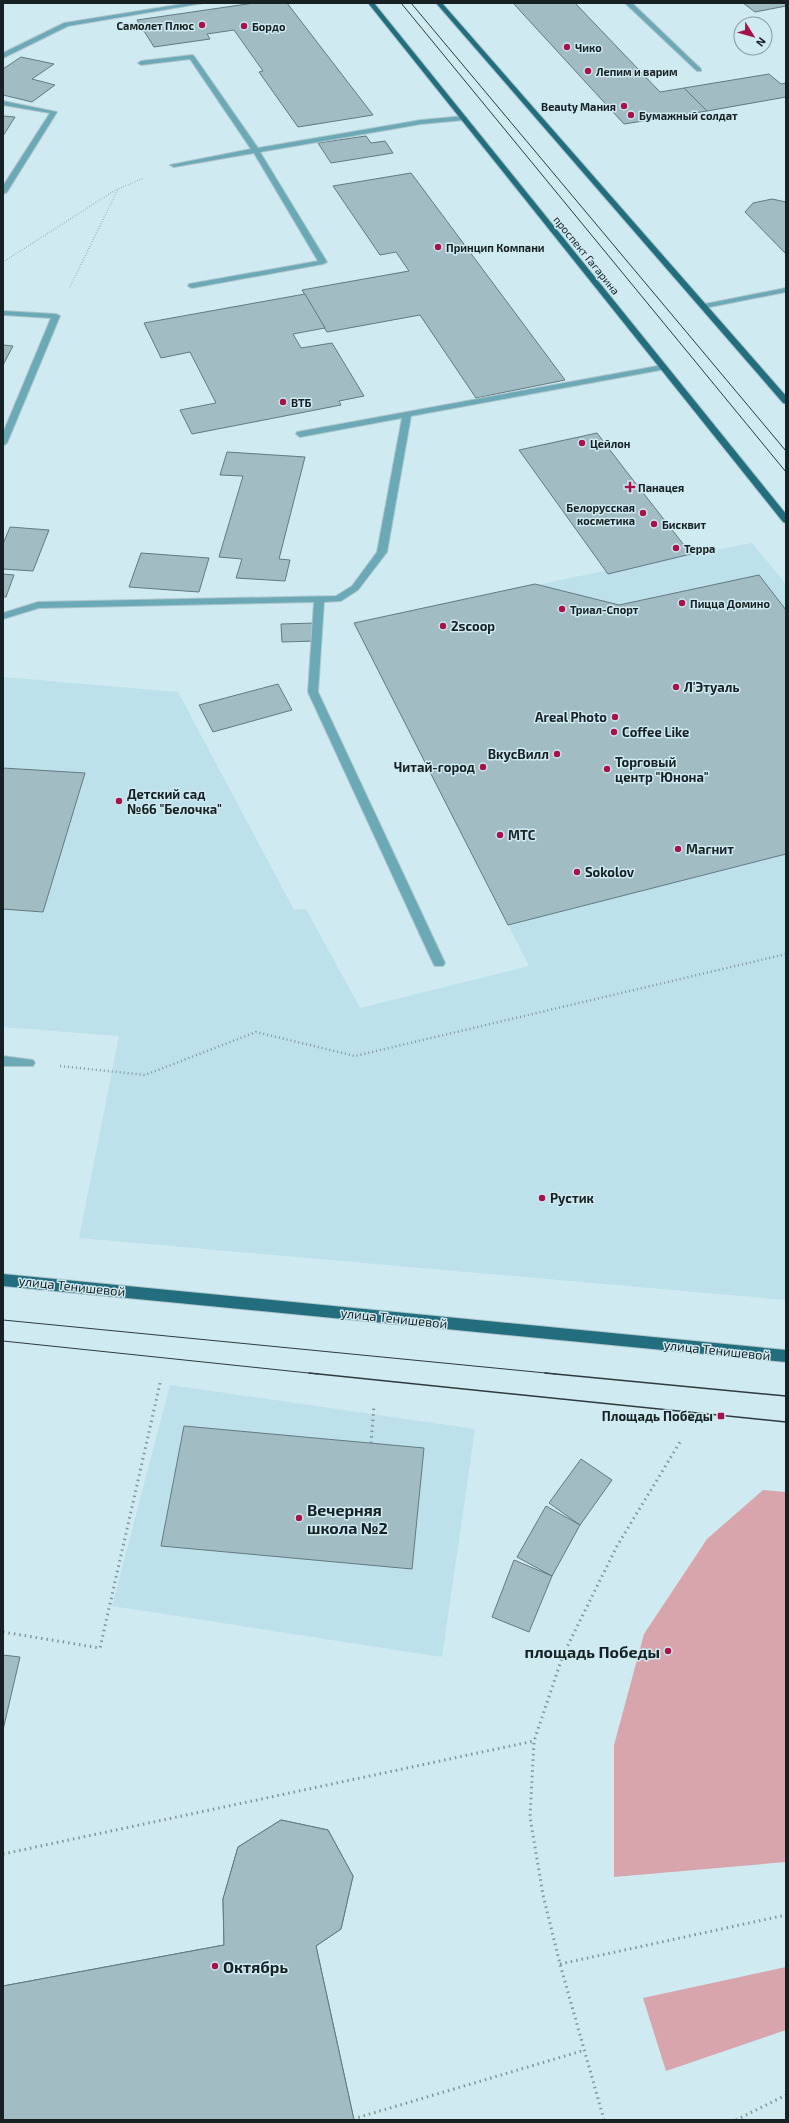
<svg xmlns="http://www.w3.org/2000/svg" width="789" height="2123" font-family="'Exo 2',sans-serif">
  <rect width="100%" height="100%" fill="#cfeaf1"/>
  <g fill="#bce1ea">
    <polygon points="752,543 786,584 786,1300 79,1238 119,1036 3,1027 3,677 178,692 294,910 306,909 360,1008 529,966 354,623 594,573"/>
    <polygon points="170,1385 475,1429 442,1657 112,1606"/>
  </g>
  <g fill="#d8a5ad">
    <polygon points="763,1490 786,1492 786,1862 614,1877 614,1745 644,1634 707,1539"/>
    <polygon points="786,1967 786,2030 666,2071 643,1998"/>
  </g>
  <g fill="#a2bcc3" stroke="#627a80">
    <polygon points="254,3 287,3 373,115 298,127 259,72 263,71 234,30 207,34 210,39 154,47 137,20"/>
    <polygon points="513,3 575,3 660,92 684,88 707,111 624,124"/>
    <polygon points="743,3 786,3 786,6 755,12"/>
    <polygon points="21,57 54,64 32,79 55,85 32,102 3,95 3,69"/>
    <polygon points="769,74 781,84 786,83 786,97 707,111 684,88"/>
    <polygon points="3,116 15,117 3,136"/>
    <polygon points="366,136 371,143 385,141 393,153 331,163 318,143"/>
    <polygon points="411,173 420,185 565,380 476,398 420,315 327,332 302,290 409,271 396,252 380,255 333,186"/>
    <polygon points="772,199 786,202 786,254 745,212 753,203"/>
    <polygon points="305,294 325,328 293,334 301,348 332,343 364,396 339,401 341,405 192,434 180,410 216,403 190,352 161,358 144,323"/>
    <polygon points="3,345 13,346 3,365"/>
    <polygon points="597,433 626,471 691,554 608,574 519,450"/>
    <polygon points="227,452 305,457 279,559 290,560 285,581 236,578 242,559 219,557 243,476 220,475"/>
    <polygon points="10,527 49,530 33,571 3,569 3,544"/>
    <polygon points="141,553 209,558 199,592 129,587"/>
    <polygon points="3,574 14,575 6,597 3,597"/>
    <polygon points="759,575 786,610 786,854 508,925 354,623 535,584 619,605"/>
    <polygon points="315,623 316,641 282,642 281,624"/>
    <polygon points="278,684 292,710 213,732 199,705"/>
    <polygon points="3,768 85,773 43,912 3,909"/>
    <polygon points="184,1426 424,1448 412,1569 161,1546"/>
    <polygon points="581,1459 612,1480 580,1525 549,1503"/>
    <polygon points="546,1506 580,1525 552,1576 517,1557"/>
    <polygon points="514,1560 552,1576 529,1632 492,1617"/>
    <polygon points="3,1655 20,1657 3,1730"/>
    <polygon points="281,1820 328,1830 353,1876 341,1929 316,1946 354,2120 3,2120 3,1986 224,1945 223,1899 238,1847"/>
    <polygon points="281,1820 328,1830 353,1876 341,1929 316,1946 354,2120 3,2120 3,1986 224,1945 223,1899 238,1847"/>
  </g>
  <g fill="none" stroke-linecap="round" stroke-linejoin="round">
    <defs>
      <g id="lane">
        <polygon points="189,3 204,3 68,26 3,58 3,53 64,23"/>
        <polygon points="625,3 632,3 701,69 701,71 697,71"/>
        <polygon points="192,55 194,56 258,148 421,120 464,116 467,118 464,120 421,124 260,152 327,262 323,264 192,288 188,286 189,284 318,261 254,153 174,167 170,165 251,149 190,59 141,65 138,63 141,61"/>
        <polygon points="3,101 57,112 7,192 3,194 3,186 50,113 3,105"/>
        <polygon points="786,288 786,292 705,308 701,306 705,304"/>
        <polygon points="3,311 56,314 60,316 7,443 3,446 3,433 51,318 3,315"/>
        <polygon points="663,365 667,367 666,369 411,416 387,552 358,590 341,601 324,602 318,692 445,963 443,966 435,966 433,963 308,692 314,602 39,608 3,619 3,613 38,602 336,596 352,586 377,552 402,418 300,437 296,434 297,432"/>
        <polygon points="3,1056 33,1060 35,1063 33,1066 3,1066"/>
      </g>
      <g id="primary">
        <polygon points="368,3 374,3 786,514 786,523 783,522"/>
        <polygon points="436,3 442,3 786,396 786,404 783,403"/>
        <polygon points="3,1274 786,1350 786,1362 3,1286"/>
      </g>
    </defs>
    <use href="#lane" stroke="#aec6cc" stroke-width="2"/>
    <use href="#primary" stroke="#aec6cc" stroke-width="2"/>
    <g stroke="#81959b" stroke-width="1.5" stroke-dasharray="0.5 2" stroke-linecap="butt">
      <polyline points="3,262 117,189"/>
      <polyline points="70,287 118,189 144,178"/>
    </g>
    <polyline stroke="#81959b" stroke-width="2.5" stroke-dasharray="1 3" stroke-linecap="butt" points="60,1066 145,1075 256,1032 355,1056 786,954"/>
    <g stroke="#81959b" stroke-width="3" stroke-dasharray="1.5 4" stroke-linecap="butt">
      <polyline points="371,1443 374,1405"/>
      <polyline points="3,1632 100,1648 161,1379"/>
      <polyline points="3,1854 534,1741"/>
      <polyline points="560,1964 786,1915"/>
      <polyline points="353,2119 585,2050"/>
      <polyline points="604,2120 560,1964 543,1895 530,1817 534,1741 563,1655 617,1546 680,1442"/>
      <polyline points="736,2120 786,2095"/>
    </g>
    <use href="#lane" fill="#6ca9b7" fill-rule="evenodd"/>
    <use href="#primary" fill="#236e7e" fill-rule="evenodd"/>
    <g stroke="#2e3a3d" stroke-width="1">
      <polyline points="401,3 786,472"/>
      <polyline points="411,3 786,451"/>
      <polyline points="3,1320 556,1374"/>
      <polyline points="3,1341 318,1374"/>
    </g>
    <g stroke="#2e3a3d" stroke-width="1.5">
      <polyline points="309,1373 786,1422"/>
      <polyline points="545,1373 786,1396"/>
    </g>
  </g>
  <g fill="#a71349" stroke="#cfeaf1" stroke-width="1.5">
    <circle cx="202" cy="25" r="4"/>
    <circle cx="244" cy="26" r="4"/>
    <circle cx="567" cy="47" r="4"/>
    <circle cx="588" cy="71" r="4"/>
    <circle cx="624" cy="106" r="4"/>
    <circle cx="631" cy="115" r="4"/>
    <circle cx="438" cy="247" r="4"/>
    <circle cx="283" cy="402" r="4"/>
    <circle cx="582" cy="443" r="4"/>
    <path d="M628 481h4v4h4v4h-4v4h-4v-4h-4v-4h4z"/>
    <circle cx="643" cy="513" r="4"/>
    <circle cx="654" cy="524" r="4"/>
    <circle cx="676" cy="548" r="4"/>
    <circle cx="682" cy="603" r="4"/>
    <circle cx="562" cy="609" r="4"/>
    <circle cx="443" cy="626" r="4"/>
    <circle cx="676" cy="687" r="4"/>
    <circle cx="615" cy="717" r="4"/>
    <circle cx="614" cy="732" r="4"/>
    <circle cx="557" cy="754" r="4"/>
    <circle cx="483" cy="767" r="4"/>
    <circle cx="607" cy="769" r="4"/>
    <circle cx="119" cy="801" r="4"/>
    <circle cx="500" cy="835" r="4"/>
    <circle cx="678" cy="849" r="4"/>
    <circle cx="577" cy="872" r="4"/>
    <circle cx="542" cy="1198" r="4"/>
    <rect x="717" y="1412" width="8" height="8" rx="2"/>
    <circle cx="299" cy="1518" r="4"/>
    <circle cx="668" cy="1651" r="4"/>
    <circle cx="215" cy="1966" r="4"/>
  </g>
  <g text-anchor="middle" dominant-baseline="central" stroke-width="3" stroke-linejoin="round" paint-order="stroke">
    <g font-size="11" font-weight="bold" fill="#172124" stroke="#cfeaf1" text-anchor="start">
      <text x="194" y="25" text-anchor="end">Самолет Плюс</text>
      <text x="252" y="26">Бордо</text>
      <text x="575" y="47">Чико</text>
      <text x="596" y="71">Лепим и варим</text>
      <text x="616" y="106" text-anchor="end">Beauty Мания</text>
      <text x="639" y="115">Бумажный солдат</text>
      <text x="446" y="247">Принцип Компани</text>
      <text x="291" y="402">ВТБ</text>
      <text x="590" y="443">Цейлон</text>
      <text x="638" y="487">Панацея</text>
      <text x="635" y="507" text-anchor="end">Белорусская<tspan x="635" dy="13">косметика</tspan></text>
      <text x="662" y="524">Бисквит</text>
      <text x="684" y="548">Терра</text>
      <text x="690" y="603">Пицца Домино</text>
      <text x="570" y="609">Триал-Спорт</text>
    </g>
    <g font-size="11" fill="#172124" stroke="#cfeaf1">
      <text transform="translate(587 255) rotate(51)">проспект Гагарина</text>
    </g>
    <g font-size="13" font-weight="bold" fill="#172124" stroke="#cfeaf1" text-anchor="start">
      <text x="451" y="626">2scoop</text>
      <text x="684" y="687">Л'Этуаль</text>
      <text x="607" y="717" text-anchor="end">Areal Photo</text>
      <text x="622" y="732">Coffee Like</text>
      <text x="549" y="754" text-anchor="end">ВкусВилл</text>
      <text x="615" y="762">Торговый<tspan x="615" dy="15">центр "Юнона"</tspan></text>
      <text x="475" y="767" text-anchor="end">Читай-город</text>
      <text x="127" y="794">Детский сад<tspan x="127" dy="15">№66 "Белочка"</tspan></text>
      <text x="508" y="835">МТС</text>
      <text x="686" y="849">Магнит</text>
      <text x="585" y="872">Sokolov</text>
      <text x="550" y="1198">Рустик</text>
      <text x="713" y="1416" text-anchor="end">Площадь Победы</text>
    </g>
    <g font-size="13" fill="#172124" stroke="#cfeaf1">
      <text transform="translate(72 1286) rotate(6)">улица Тенишевой</text>
      <text transform="translate(394 1318) rotate(6)">улица Тенишевой</text>
      <text transform="translate(717 1350) rotate(6)">улица Тенишевой</text>
    </g>
    <g font-size="16" font-weight="bold" fill="#172124" stroke="#cfeaf1" text-anchor="start">
      <text x="307" y="1509">Вечерняя<tspan x="307" dy="18">школа №2</tspan></text>
      <text x="660" y="1651" text-anchor="end">площадь Победы</text>
      <text x="223" y="1966">Октябрь</text>
    </g>
  </g>
  <rect width="789" height="2123" fill="none" stroke="#172124" stroke-width="8"/>
  <g transform="translate(753 36) rotate(127)"><circle r="19" fill="#cfeaf1" stroke="#859a9f"/>
  <path d="M0-3L7 15L0 10L-7 15Z" fill="#a71349"/>
  <text y="-6" font-size="11" font-weight="bold" text-anchor="middle" fill="#172124">N</text>
  </g>
</svg>
